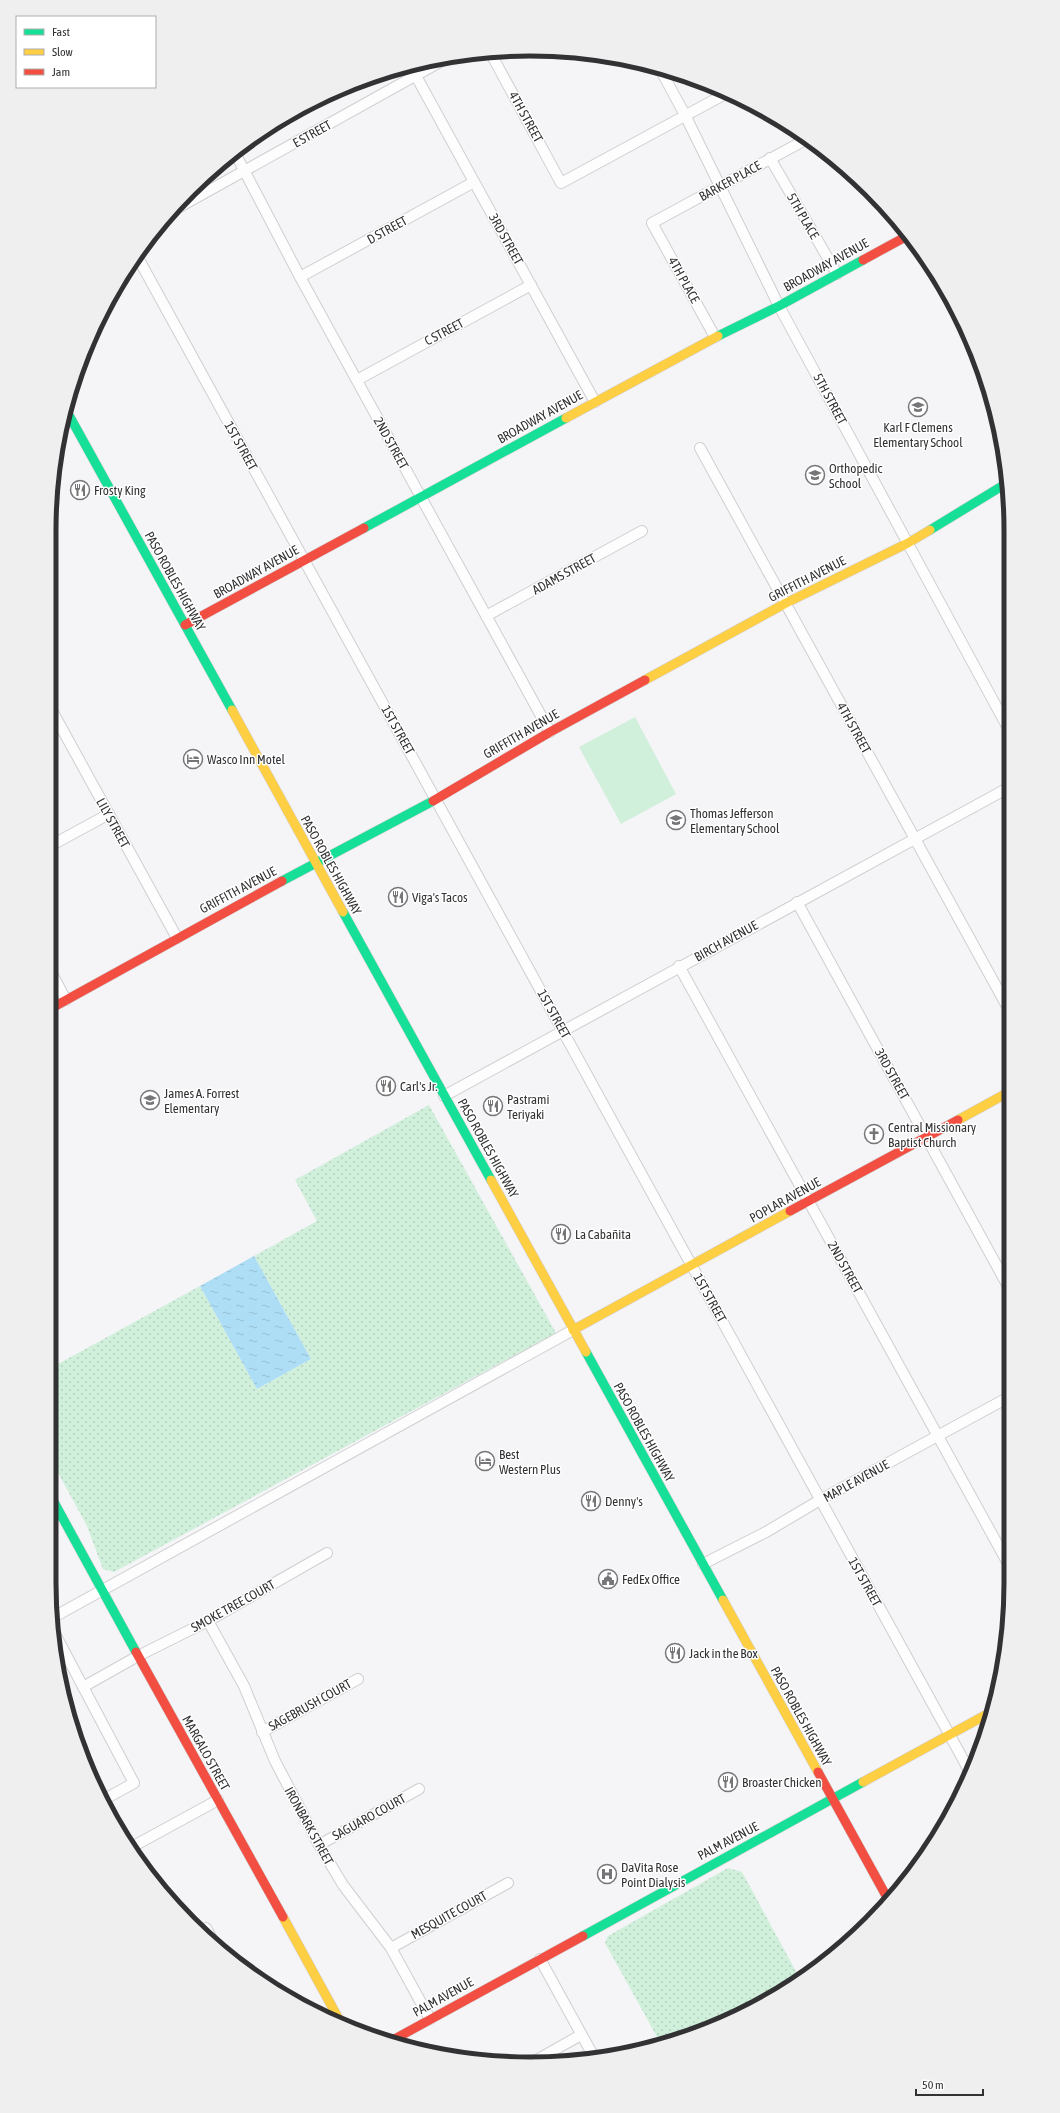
<svg xmlns="http://www.w3.org/2000/svg" width="1060" height="2113" font-family="'Asap Condensed',sans-serif">
  <defs>
    <pattern id="grass-dots" width="8" height="8" patternUnits="userSpaceOnUse"><rect width="8" height="8" fill="#d0f0dc"/><path d="M2 2h.1M6 6h.1" fill="none" stroke="#b3cebd" stroke-width="1.8" stroke-linecap="round"/></pattern>
    <pattern id="water-ripples" width="26" height="14" patternUnits="userSpaceOnUse"><rect width="26" height="14" fill="#aedef5"/><path d="M2 4q2-2 4 0t4 0M15 11q2-2 4 0t4 0" fill="none" stroke="#96bfd2"/></pattern>
  </defs>
  <rect width="100%" height="100%" fill="#f5f4f7"/>
  <g fill="url(#grass-dots)">
    <polygon points="429,1105 556,1333 114,1572 103,1569 87,1526 49,1456 49,1369 200,1286 257,1389 311,1359 254,1256 317,1221 295,1180"/>
    <path d="M 728,1868 L 742,1872 L 800,1979 C 754,2008 715,2032 661,2044 L 605,1943 L 608,1936 Z"/>
  </g>
  <polygon fill="#d0f0dc" points="635,717 676,794 621,824 579,747"/>
  <polygon fill="url(#water-ripples)" points="254,1256 311,1359 257,1389 200,1286"/>
  <g fill="none" stroke-linecap="round" stroke-linejoin="round">
    <defs>
      <g id="street">
        <polyline points="490,52 561,183 727,93"/>
        <polyline points="659,67 685,115 779,306 1008,728"/>
        <polyline points="416,76 595,402"/>
        <polyline points="235,153 300,277 550,732"/>
        <polyline points="770,158 837,274"/>
        <polyline points="174,210 449,57"/>
        <polyline points="137,256 970,1772"/>
        <polyline points="300,277 474,182"/>
        <polyline points="715,337 652,223 807,139"/>
        <polyline points="357,380 531,285"/>
        <polyline points="700,448 1008,1008"/>
        <polyline points="486,616 642,531"/>
        <polyline points="50,707 177,938"/>
        <polyline points="50,846 109,814"/>
        <polyline points="797,902 1009,1288"/>
        <polyline points="679,966 1010,1567"/>
        <polyline points="50,970 66,1000"/>
        <polyline points="444,1096 1008,788"/>
        <polyline points="703,1564 766,1532 820,1500 1009,1397"/>
        <polyline points="52,1618 573,1330"/>
        <polyline points="208,1621 244,1686 275,1761 319,1845 343,1885 391,1948 430,2019"/>
        <polyline points="54,1632 134,1783 103,1800"/>
        <polyline points="83,1687 138,1656 208,1621 327,1553"/>
        <polyline points="262,1732 358,1679"/>
        <polyline points="319,1845 419,1789"/>
        <polyline points="130,1848 218,1800"/>
        <polyline points="200,1931 206,1928 217,1948"/>
        <polyline points="391,1948 508,1883"/>
        <polyline points="540,1959 595,2059"/>
        <polyline points="533,2062 581,2035"/>
      </g>
      <g id="fast">
        <polyline points="718,336 779,306 863,260"/>
        <polyline points="65,408 232,710"/>
        <polyline points="364,528 566,418"/>
        <polyline points="930,530 1007,483"/>
        <polyline points="282,881 433,801"/>
        <polyline points="343,912 491,1180"/>
        <polyline points="586,1352 723,1600"/>
        <polyline points="49,1493 136,1652"/>
        <polyline points="583,1936 863,1782"/>
      </g>
      <g id="slow">
        <polyline points="566,418 718,336"/>
        <polyline points="645,680 786,603 908,543 930,530"/>
        <polyline points="232,710 343,912"/>
        <polyline points="958,1120 1009,1092"/>
        <polyline points="491,1180 586,1352"/>
        <polyline points="573,1330 790,1211"/>
        <polyline points="723,1600 818,1772"/>
        <polyline points="863,1782 993,1711"/>
        <polyline points="283,1917 342,2025"/>
      </g>
      <g id="jam">
        <polyline points="863,260 909,235"/>
        <polyline points="185,625 364,528"/>
        <polyline points="433,801 550,732 645,680"/>
        <polyline points="50,1009 282,881"/>
        <polyline points="790,1211 958,1120"/>
        <polyline points="136,1652 283,1917"/>
        <polyline points="818,1772 889,1901"/>
        <polyline points="391,2041 583,1936"/>
      </g>
    </defs>
    <use href="#street" stroke="#cfced0" stroke-width="12"/>
    <use href="#fast" stroke="#cfced0" stroke-width="10"/>
    <use href="#slow" stroke="#cfced0" stroke-width="10"/>
    <use href="#jam" stroke="#cfced0" stroke-width="10"/>
    <use href="#street" stroke="#fefdfe" stroke-width="10"/>
    <use href="#fast" stroke="#16e098" stroke-width="9"/>
    <use href="#slow" stroke="#ffcf43" stroke-width="9"/>
    <use href="#jam" stroke="#f24e42" stroke-width="9"/>
  </g>
  <defs>
    <symbol id="school-ring" viewBox="-11 -11 22 22"><circle r="9.5" fill="#fff" stroke="#767578" stroke-width="1.5"/><path d="M0-5L7-2L0 1L-7-2ZM-4 1L0 2.5L4 1V4Q0 6-4 4Z" fill="#767578"/></symbol>
    <symbol id="restaurant-ring" viewBox="-11 -11 22 22"><circle r="9.5" fill="#fff" stroke="#767578" stroke-width="1.5"/><path d="M-5-6h1v4h1v-4h1v4h1v-4h1v5L-1.5 .5V6h-2V.5L-5-1ZM5-6V6H3V1.5H1.5Q1.5-4 5-6Z" fill="#767578"/></symbol>
    <symbol id="hotel-ring" viewBox="-11 -11 22 22"><circle r="9.5" fill="#fff" stroke="#767578" stroke-width="1.5"/><path d="M-6-4.5h1.5V1H6V5H4.5V3h-9V5H-6ZM-4 0a1.8 1.8 0 1 1 3.6 0ZM.5 0V-2.5h3Q6-2.5 6 0Z" fill="#767578"/></symbol>
    <symbol id="church-ring" viewBox="-11 -11 22 22"><circle r="9.5" fill="#fff" stroke="#767578" stroke-width="1.5"/><path d="M-1.2-6h2.4v3.5h3.3v2.4h-3.3V6h-2.4V-.1h-3.3v-2.4h3.3Z" fill="#767578"/></symbol>
    <symbol id="civic-ring" viewBox="-11 -11 22 22"><circle r="9.5" fill="#fff" stroke="#767578" stroke-width="1.5"/><path d="M-.6-6.5H3V-4.5H.6V-3L4-1V1h2V6H-6V1h2V-1L-.6-3ZM-1.2 2.5V6h2.4V2.5Z" fill="#767578"/></symbol>
    <symbol id="hospital-ring" viewBox="-11 -11 22 22"><circle r="9.5" fill="#fff" stroke="#767578" stroke-width="1.5"/><path d="M-5-5h3v3.5h4V-5h3V5h-3V1.5h-4V5h-3Z" fill="#767578"/></symbol>
  </defs>
  <g fill-rule="evenodd">
    <use href="#school-ring" x="907" y="396" width="22" height="22"/>
    <use href="#school-ring" x="804" y="464" width="22" height="22"/>
    <use href="#restaurant-ring" x="69" y="479" width="22" height="22"/>
    <use href="#hotel-ring" x="182" y="748" width="22" height="22"/>
    <use href="#school-ring" x="665" y="809" width="22" height="22"/>
    <use href="#restaurant-ring" x="387" y="886" width="22" height="22"/>
    <use href="#restaurant-ring" x="375" y="1075" width="22" height="22"/>
    <use href="#school-ring" x="139" y="1089" width="22" height="22"/>
    <use href="#restaurant-ring" x="482" y="1095" width="22" height="22"/>
    <use href="#church-ring" x="863" y="1123" width="22" height="22"/>
    <use href="#restaurant-ring" x="550" y="1223" width="22" height="22"/>
    <use href="#hotel-ring" x="474" y="1450" width="22" height="22"/>
    <use href="#restaurant-ring" x="580" y="1490" width="22" height="22"/>
    <use href="#civic-ring" x="597" y="1568" width="22" height="22"/>
    <use href="#restaurant-ring" x="664" y="1642" width="22" height="22"/>
    <use href="#restaurant-ring" x="717" y="1771" width="22" height="22"/>
    <use href="#hospital-ring" x="596" y="1863" width="22" height="22"/>
  </g>
  <g text-anchor="middle" dominant-baseline="central" stroke-width="3" stroke-linejoin="round" paint-order="stroke">
    <g font-size="13" fill="#323133" stroke="#fff">
      <text transform="translate(526 117) rotate(61)">4TH STREET</text>
      <text transform="translate(312 134) rotate(-29)">E STREET</text>
      <text transform="translate(730 181) rotate(-29)">BARKER PLACE</text>
      <text transform="translate(803 216) rotate(60)">5TH PLACE</text>
      <text transform="translate(387 230) rotate(-29)">D STREET</text>
      <text transform="translate(506 239) rotate(61)">3RD STREET</text>
      <text transform="translate(826 265) rotate(-29)">BROADWAY AVENUE</text>
      <text transform="translate(684 280) rotate(61)">4TH PLACE</text>
      <text transform="translate(444 332) rotate(-28)">C STREET</text>
      <text transform="translate(830 399) rotate(62)">5TH STREET</text>
      <text transform="translate(540 417) rotate(-29)">BROADWAY AVENUE</text>
      <text transform="translate(391 443) rotate(61)">2ND STREET</text>
      <text transform="translate(241 446) rotate(61)">1ST STREET</text>
      <text transform="translate(256 572) rotate(-29)">BROADWAY AVENUE</text>
      <text transform="translate(564 574) rotate(-29)">ADAMS STREET</text>
      <text transform="translate(807 579) rotate(-27)">GRIFFITH AVENUE</text>
      <text transform="translate(175 581) rotate(61)">PASO ROBLES HIGHWAY</text>
      <text transform="translate(854 728) rotate(61)">4TH STREET</text>
      <text transform="translate(398 730) rotate(61)">1ST STREET</text>
      <text transform="translate(521 734) rotate(-30)">GRIFFITH AVENUE</text>
      <text transform="translate(113 823) rotate(61)">LILY STREET</text>
      <text transform="translate(331 865) rotate(61)">PASO ROBLES HIGHWAY</text>
      <text transform="translate(238 890) rotate(-28)">GRIFFITH AVENUE</text>
      <text transform="translate(726 941) rotate(-29)">BIRCH AVENUE</text>
      <text transform="translate(554 1014) rotate(61)">1ST STREET</text>
      <text transform="translate(892 1074) rotate(61)">3RD STREET</text>
      <text transform="translate(488 1148) rotate(61)">PASO ROBLES HIGHWAY</text>
      <text transform="translate(785 1200) rotate(-29)">POPLAR AVENUE</text>
      <text transform="translate(845 1267) rotate(61)">2ND STREET</text>
      <text transform="translate(710 1298) rotate(61)">1ST STREET</text>
      <text transform="translate(644 1432) rotate(61)">PASO ROBLES HIGHWAY</text>
      <text transform="translate(856 1481) rotate(-29)">MAPLE AVENUE</text>
      <text transform="translate(865 1582) rotate(61)">1ST STREET</text>
      <text transform="translate(233 1606) rotate(-29)">SMOKE TREE COURT</text>
      <text transform="translate(310 1705) rotate(-29)">SAGEBRUSH COURT</text>
      <text transform="translate(801 1716) rotate(61)">PASO ROBLES HIGHWAY</text>
      <text transform="translate(206 1753) rotate(61)">MARGALO STREET</text>
      <text transform="translate(369 1817) rotate(-29)">SAGUARO COURT</text>
      <text transform="translate(309 1826) rotate(61)">IRONBARK STREET</text>
      <text transform="translate(728 1841) rotate(-28)">PALM AVENUE</text>
      <text transform="translate(449 1915) rotate(-29)">MESQUITE COURT</text>
      <text transform="translate(443 1997) rotate(-29)">PALM AVENUE</text>
    </g>
    <g font-size="13" fill="#323133" stroke="#fff" text-anchor="start">
      <text x="918" y="427" text-anchor="middle">Karl F Clemens<tspan x="918" dy="15">Elementary School</tspan></text>
      <text x="829" y="468">Orthopedic<tspan x="829" dy="15">School</tspan></text>
      <text x="94" y="490">Frosty King</text>
      <text x="207" y="759">Wasco Inn Motel</text>
      <text x="690" y="813">Thomas Jefferson<tspan x="690" dy="15">Elementary School</tspan></text>
      <text x="412" y="897">Viga's Tacos</text>
      <text x="400" y="1086">Carl's Jr.</text>
      <text x="164" y="1093">James A. Forrest<tspan x="164" dy="15">Elementary</tspan></text>
      <text x="507" y="1099">Pastrami<tspan x="507" dy="15">Teriyaki</tspan></text>
      <text x="888" y="1127">Central Missionary<tspan x="888" dy="15">Baptist Church</tspan></text>
      <text x="575" y="1234">La Cabañita</text>
      <text x="499" y="1454">Best<tspan x="499" dy="15">Western Plus</tspan></text>
      <text x="605" y="1501">Denny's</text>
      <text x="622" y="1579">FedEx Office</text>
      <text x="689" y="1653">Jack in the Box</text>
      <text x="742" y="1782">Broaster Chicken</text>
      <text x="621" y="1867">DaVita Rose<tspan x="621" dy="15">Point Dialysis</tspan></text>
    </g>
  </g>
  <path d="M0 0H1060V2113H0ZM530 56H530A474 474 0 0 1 1004 530V1583A474 474 0 0 1 530 2057H530A474 474 0 0 1 56 1583V530A474 474 0 0 1 530 56Z" fill="#efefef" fill-rule="evenodd"/>
  <path fill="none" stroke="#323133" stroke-width="5" d="M530 56H530A474 474 0 0 1 1004 530V1583A474 474 0 0 1 530 2057H530A474 474 0 0 1 56 1583V530A474 474 0 0 1 530 56Z"/>
  <rect x="16" y="16" width="140" height="72" fill="#ffffff" stroke="#adadad"/>
  <rect x="24" y="29" width="20" height="6" fill="#16e098" stroke="#adadad"/>
  <text x="52" y="36" font-size="12" fill="#323133">Fast</text>
  <rect x="24" y="49" width="20" height="6" fill="#ffcf43" stroke="#adadad"/>
  <text x="52" y="56" font-size="12" fill="#323133">Slow</text>
  <rect x="24" y="69" width="20" height="6" fill="#f24e42" stroke="#adadad"/>
  <text x="52" y="76" font-size="12" fill="#323133">Jam</text>
  <path d="M916 2089v6h67v-6" fill="none" stroke="#323133" stroke-width="2"/>
  <text x="922" y="2089" font-size="12" fill="#323133" stroke="#ffffff" stroke-width="3" paint-order="stroke">50 m</text>
</svg>
